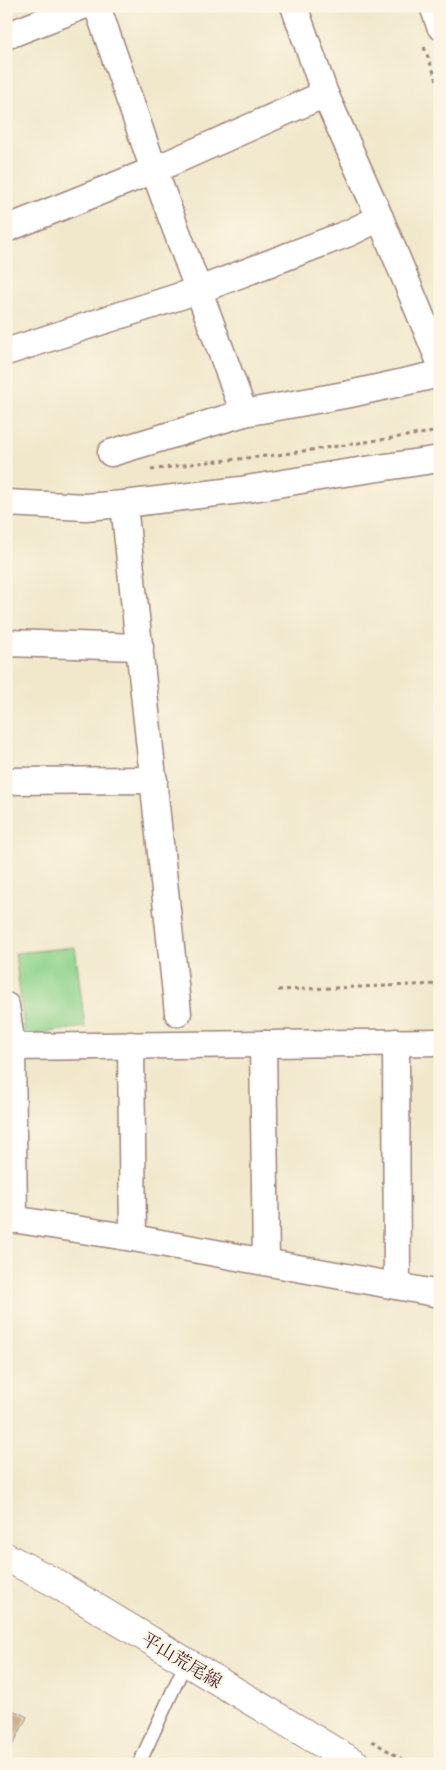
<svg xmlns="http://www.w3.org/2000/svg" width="446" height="1770" font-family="'Gentium Book Plus','Noto Serif JP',serif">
  <rect width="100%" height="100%" fill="#fcf5e5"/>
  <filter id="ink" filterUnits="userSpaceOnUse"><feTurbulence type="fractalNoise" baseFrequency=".02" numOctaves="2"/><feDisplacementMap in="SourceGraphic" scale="10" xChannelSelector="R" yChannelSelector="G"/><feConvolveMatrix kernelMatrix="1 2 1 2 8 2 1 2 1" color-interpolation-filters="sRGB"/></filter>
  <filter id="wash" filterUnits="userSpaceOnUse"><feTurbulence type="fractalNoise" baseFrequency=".0096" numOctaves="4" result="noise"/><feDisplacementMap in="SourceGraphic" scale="20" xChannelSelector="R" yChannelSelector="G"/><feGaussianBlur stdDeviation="1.12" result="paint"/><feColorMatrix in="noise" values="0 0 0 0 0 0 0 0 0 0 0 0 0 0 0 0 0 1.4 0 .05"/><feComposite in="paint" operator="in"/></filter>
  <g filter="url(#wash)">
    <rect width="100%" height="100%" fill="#f1e8cc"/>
    <polygon fill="#8fd38c" stroke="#6c795c" points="75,947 85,1027 25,1035 15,953"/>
    <g id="blocks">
      <polygon fill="#c0a17a" points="6,1707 27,1717 6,1758"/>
    </g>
  </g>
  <g filter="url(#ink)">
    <use href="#blocks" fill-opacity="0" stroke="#9e847c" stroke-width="1"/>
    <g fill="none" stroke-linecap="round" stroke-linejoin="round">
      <defs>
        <polyline id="lane" points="139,1764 186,1662"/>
        <g id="street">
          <polyline points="97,6 154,170 244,413"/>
          <polyline points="294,6 325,94 380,218 440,362"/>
          <polyline points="433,6 440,26"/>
          <polyline points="6,36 83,6"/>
          <polyline points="6,229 154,170 325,94"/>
          <polyline points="6,352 199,290 349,233 380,218"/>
          <polyline points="111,453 244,413 350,394 440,374"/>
          <polyline points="6,503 85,507 124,504 241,490 338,474 440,459"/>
          <polyline points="124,504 178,1013"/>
          <polyline points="6,643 140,647"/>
          <polyline points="6,781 154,780"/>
          <polyline points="6,1006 12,1047 440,1042"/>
          <polyline points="396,1042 397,1286"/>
          <polyline points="263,1044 266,1262"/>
          <polyline points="131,1045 133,1238"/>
          <polyline points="12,1047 14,1220"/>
          <polyline points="6,1218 133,1238 440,1294"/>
        </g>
        <polyline id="secondary" points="6,1557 50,1580 356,1764"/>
      </defs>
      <use href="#lane" stroke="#9e847c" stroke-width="15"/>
      <use href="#street" stroke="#9e847c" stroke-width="29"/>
      <use href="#secondary" stroke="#9e847c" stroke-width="30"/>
      <g stroke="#9e847c" stroke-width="3" stroke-dasharray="4 4" stroke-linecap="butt">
        <polyline points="424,47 440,88"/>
        <polyline points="151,470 198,463 277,455 440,431"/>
        <polyline points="278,990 440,984"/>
        <polyline points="372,1741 410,1764"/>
      </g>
      <use href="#lane" stroke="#fff" stroke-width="12"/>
      <use href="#street" stroke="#fff" stroke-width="26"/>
      <use href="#secondary" stroke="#fff" stroke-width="28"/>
    </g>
  </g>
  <g text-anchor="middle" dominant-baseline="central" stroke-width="4.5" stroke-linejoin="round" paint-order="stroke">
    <g font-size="18" fill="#4a1f2b" stroke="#fcf5e5">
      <text transform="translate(182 1660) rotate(31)">平山荒尾線</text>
    </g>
  </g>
  <rect width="446" height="1770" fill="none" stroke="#fcf5e5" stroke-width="25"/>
</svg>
